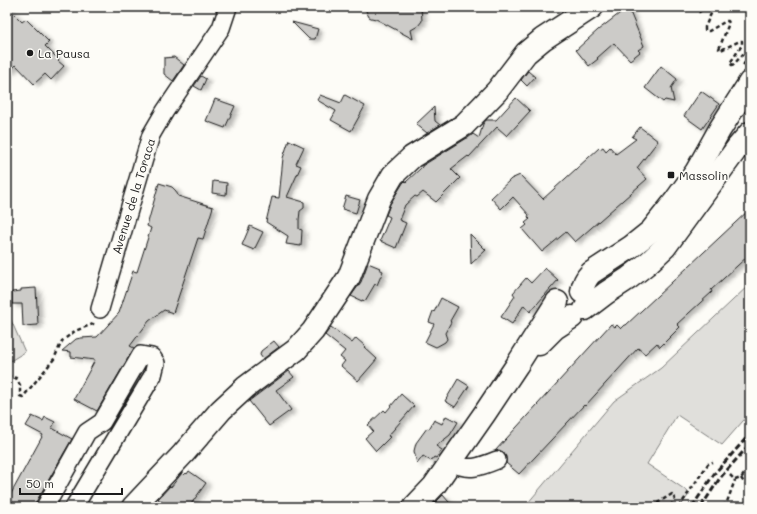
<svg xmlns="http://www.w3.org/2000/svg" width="757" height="514" font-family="Mali,sans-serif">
  <defs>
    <filter id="shadow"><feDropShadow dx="4.5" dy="2.5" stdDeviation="2" flood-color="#0004"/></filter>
  </defs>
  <rect width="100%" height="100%" fill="#fdfcf7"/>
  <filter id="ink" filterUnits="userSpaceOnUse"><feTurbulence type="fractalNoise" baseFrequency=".025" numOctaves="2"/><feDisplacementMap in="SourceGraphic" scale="8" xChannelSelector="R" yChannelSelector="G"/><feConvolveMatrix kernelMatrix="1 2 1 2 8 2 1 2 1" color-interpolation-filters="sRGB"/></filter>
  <g filter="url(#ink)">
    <g fill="#e0dfdb" stroke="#7e7e7c">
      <polygon points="750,284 750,413 722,445 677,415 647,464 690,493 680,507 530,507 527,504 614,401 661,368"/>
      <polygon points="7,311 25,352 7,363"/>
    </g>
    <g fill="#cccbc8" stroke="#1c1c1c" filter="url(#shadow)">
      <polygon points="7,7 22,22 26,19 49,42 45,46 59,60 58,61 64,66 51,80 45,74 34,84 16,65 7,73"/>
      <polygon points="364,7 421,7 422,21 418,26 411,30 413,39 376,19 371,18 369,17"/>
      <polygon points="628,7 644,46 638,50 640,52 630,60 614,43 597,58 598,59 589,66 576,50 598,30"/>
      <polygon points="292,22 318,29 315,39 309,39"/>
      <polygon points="174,57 184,65 173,81 164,74 164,58"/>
      <polygon points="661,66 677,79 671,88 674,102 665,100 663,102 645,88"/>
      <polygon points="528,71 535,77 527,86 521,80"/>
      <polygon points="201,76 206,79 201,90 194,86"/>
      <polygon points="701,91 719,104 702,129 684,116"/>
      <polygon points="320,95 341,103 345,95 365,106 351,131 331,120 336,111 317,100"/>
      <polygon points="516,98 530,111 507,136 497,127 469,157 468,156 451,169 460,178 436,202 423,192 417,197 415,196 405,205 399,220 406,223 396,248 380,241 390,217 386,215 390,204 403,183 405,181 406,182 422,167 422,166 467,138 468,138 473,134 479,138 483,124 486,120 496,120"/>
      <polygon points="215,99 235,106 225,128 206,121"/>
      <polygon points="434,107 435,121 440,125 427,133 416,124"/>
      <polygon points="640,127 658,141 637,168 647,179 575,242 566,232 542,252 522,229 527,225 525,223 530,219 528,217 529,215 513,197 501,209 491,198 511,179 520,175 543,199 599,148 600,149 603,147 606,151 610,147 616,154 636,139 632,137"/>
      <polygon points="289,140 304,147 296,164 301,166 287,197 304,202 304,208 300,211 299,220 299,229 302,230 301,246 286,244 288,236 266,222 272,197 279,198 283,158"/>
      <polygon points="213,181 227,183 226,195 212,193"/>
      <polygon points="159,183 172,187 176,191 178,196 213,207 203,239 198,238 173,313 164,310 149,321 130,346 134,348 97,411 74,399 95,360 71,357 71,352 62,351 76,339 81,338 97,337 119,313 133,271 137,272 151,228 147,226"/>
      <polygon points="346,196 360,200 356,213 342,209"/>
      <polygon points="750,209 750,254 711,290 712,292 677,324 680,327 660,347 657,343 645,354 638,348 585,406 584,405 519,474 506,463 506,457 503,452 499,450 495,451 611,324 615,327 617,325 621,329 625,325 626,325"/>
      <polygon points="250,226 263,232 254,250 242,245"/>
      <polygon points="470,234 486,250 471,264"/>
      <polygon points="368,263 380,268 379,269 383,271 377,285 375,284 365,301 362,300 362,301 351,296 361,282"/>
      <polygon points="545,268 558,280 530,312 524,305 512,324 501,317 515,296 513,293 526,278 531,283"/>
      <polygon points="36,288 38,325 23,326 22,304 12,304 12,292 21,291 21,289"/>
      <polygon points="441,298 458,307 450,321 451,322 445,333 447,339 445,342 436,347 425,342 434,324 429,322 433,311 434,312"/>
      <polygon points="331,327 352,343 356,338 365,346 364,347 377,359 358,381 341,366 345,361 340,357 345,351 325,335"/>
      <polygon points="274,341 279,347 263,359 260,355 261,351"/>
      <polygon points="289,371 294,377 276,390 291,410 269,426 249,401"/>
      <polygon points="458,379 469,386 455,407 445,401"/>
      <polygon points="401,394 414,406 388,436 390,437 376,451 365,438 373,431 368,425 384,410 386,412"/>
      <polygon points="32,416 43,421 45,417 55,422 52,428 72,439 36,502 35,507 7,507 7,501 43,435 26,426"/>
      <polygon points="446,416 458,422 450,435 436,446 442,450 436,458 434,457 431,461 423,456 417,464 414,451 416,443 427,428 429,429 434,420 442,424"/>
      <polygon points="189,471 206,483 189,507 169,507 158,499 170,486 171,487 182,473 184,475 186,473 187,474"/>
      <polygon points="443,495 453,507 431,507"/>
    </g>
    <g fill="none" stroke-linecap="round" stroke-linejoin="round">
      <defs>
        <g id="minor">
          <polyline points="100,309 151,135 165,111 221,28 228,7"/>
          <path d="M 451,462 C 468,472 480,467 497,460"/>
          <polyline points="45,507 87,432 102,422 141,355 152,357 156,363 153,375 74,507"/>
        </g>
        <g id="major">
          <path d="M 582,292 C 583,284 585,279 591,273 L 631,247 L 651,231 L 675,201 L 696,172 L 720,129 L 750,82"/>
          <polyline points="585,309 606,293 629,278 648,263 665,247 738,147 750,133"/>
          <polyline points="539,344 555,328 572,317"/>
          <polyline points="133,507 183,454 221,410 246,387 296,350 313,331 349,277 379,199 393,175 412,157 464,125 497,91 526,53 543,39 592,7"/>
          <polyline points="414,507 434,486 485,413 517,365 557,302"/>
        </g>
      </defs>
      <use href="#minor" stroke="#1c1c1c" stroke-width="20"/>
      <use href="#major" stroke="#1c1c1c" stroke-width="25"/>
      <g stroke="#1c1c1c" stroke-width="2.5" stroke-dasharray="4 3" stroke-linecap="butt">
        <polyline points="696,7 696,11 697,12 699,12 705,7"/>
        <polyline points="714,7 705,27 705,30 707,31 709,31 726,21 728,21 729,23 719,49 721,50 740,41 742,41 742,45 730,63 732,65 734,64 745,52 749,52 749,56 742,67"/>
        <polyline points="7,376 16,378 20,385 20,396 23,397 54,359 62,341 75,331 93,324 94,321"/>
        <polyline points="730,475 735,480"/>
        <polyline points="741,478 745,484"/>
        <polyline points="735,480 741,478 750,467"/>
        <polyline points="651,507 672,494 675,499 670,507"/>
        <polyline points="679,507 708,464 713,462"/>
        <polyline points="723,507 727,502 735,480"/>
      </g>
      <use href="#minor" stroke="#fdfcf7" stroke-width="17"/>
      <use href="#major" stroke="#fdfcf7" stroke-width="22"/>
      <g stroke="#1c1c1c" stroke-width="3" stroke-dasharray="6 3" stroke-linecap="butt">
        <polyline points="692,507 714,474 750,434"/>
        <polyline points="701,507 720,478 750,444"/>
      </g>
    </g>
  </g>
  <g fill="#1c1c1c" stroke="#fdfcf7" stroke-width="1.5">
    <circle cx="30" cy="53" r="4"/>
    <rect x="667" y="171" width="8" height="8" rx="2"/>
  </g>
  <g text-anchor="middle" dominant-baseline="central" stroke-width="3" stroke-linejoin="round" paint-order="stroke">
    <g font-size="12" fill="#1c1c1c" stroke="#fdfcf7" text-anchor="start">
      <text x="38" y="53">La Pausa</text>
      <text x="679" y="175">Massolin</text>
    </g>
    <g font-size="12" fill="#1c1c1c" stroke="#fdfcf7">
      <text transform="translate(133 196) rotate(-73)">Avenue de la Toraca</text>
    </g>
  </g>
  <rect width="757" height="514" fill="none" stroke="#fdfcf7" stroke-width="24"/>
  <rect x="12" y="12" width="733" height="490" fill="none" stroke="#1c1c1c" stroke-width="1.5" filter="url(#ink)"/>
  <path d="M20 488v6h102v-6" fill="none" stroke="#1c1c1c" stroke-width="2"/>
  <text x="26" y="488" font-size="12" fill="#1c1c1c" stroke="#fdfcf7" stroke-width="3" paint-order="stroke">50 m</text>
</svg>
